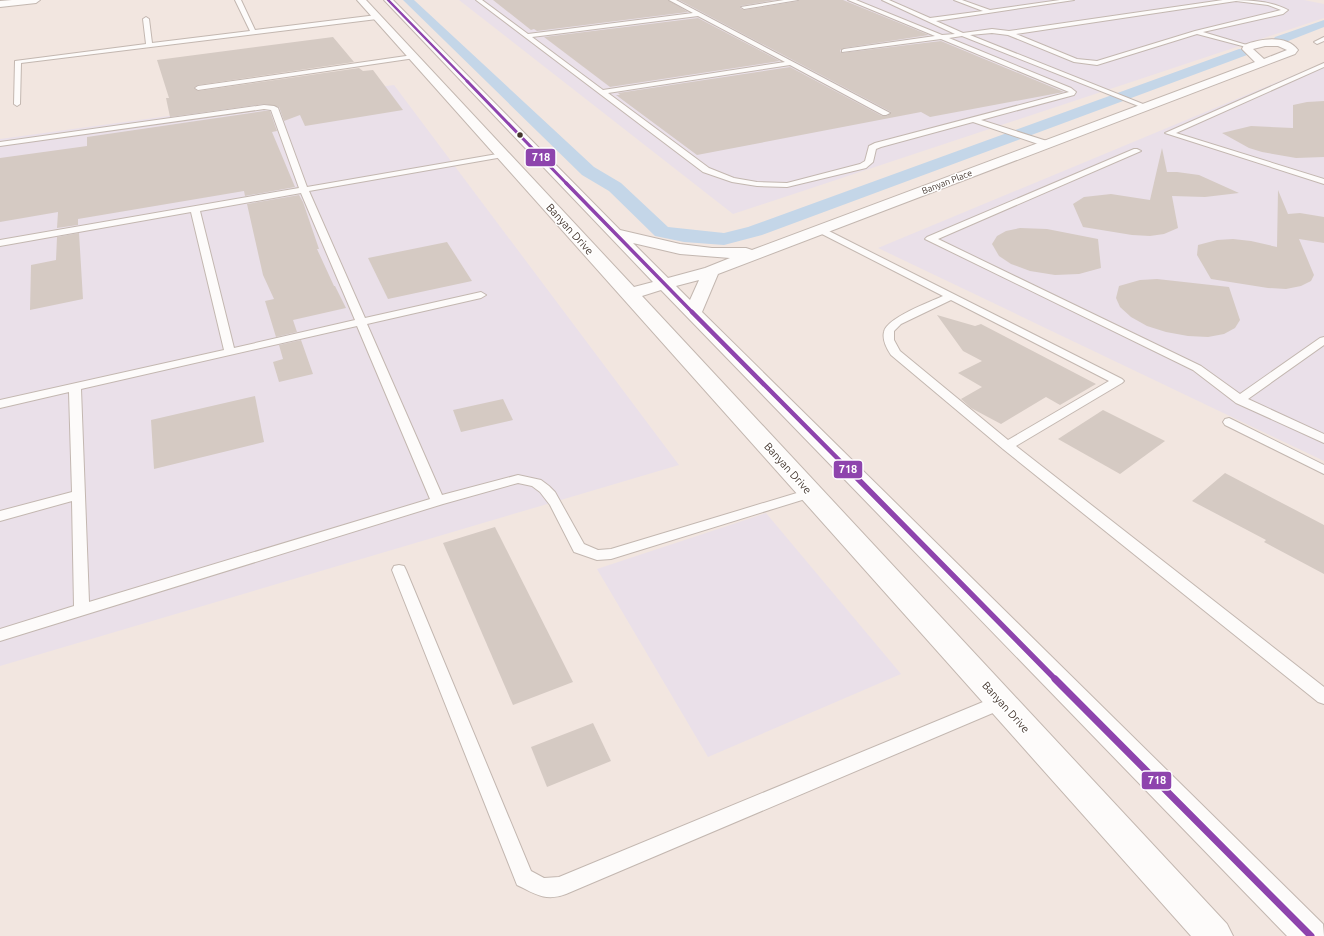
<svg xmlns="http://www.w3.org/2000/svg" width="1324" height="936" font-family="Ubuntu,sans-serif">
  <rect width="100%" height="100%" fill="#f2e6e0"/>
  <g fill="#eae0e9">
    <polygon points="459,0 1304,0 1324,4 1324,18 733,214"/>
    <polygon points="1324,63 1324,461 878,248 1316,66"/>
    <polygon points="394,85 679,465 0,666 0,139"/>
    <polygon points="766,513 901,674 708,757 597,569"/>
  </g>
  <g fill="none" stroke-linecap="round" stroke-linejoin="round">
    <g fill="#c4d6e8" fill-rule="evenodd">
      <polygon points="403,0 414,0 594,167 621,183 668,227 724,233 748,227 1239,49 1247,49 1249,52 1247,55 762,235 724,245 684,242 655,236 609,191 582,175"/>
      <polygon points="1324,20 1324,27 1283,43 1275,43 1273,40 1275,37"/>
    </g>
  </g>
  <g fill="#d5cac3">
    <polygon points="493,0 668,0 688,12 537,31 534,29 531,30"/>
    <polygon points="679,0 775,0 740,6 740,8 744,10 798,1 799,0 843,0 929,35 844,48 840,50 841,53 941,41 1064,92 930,117 921,112 697,155 616,95 620,95 618,93 790,67 882,116 887,116 891,112"/>
    <polygon points="698,18 780,61 610,87 544,37"/>
    <polygon points="333,37 354,62 198,85 194,88 198,91 359,68 363,71 373,70 403,110 305,126 300,115 284,121 279,107 264,104 170,117 166,98 169,98 157,60"/>
    <polygon points="1324,101 1324,157 1296,158 1262,152 1249,148 1222,133 1251,126 1293,128 1293,105 1307,102"/>
    <polygon points="264,111 270,111 277,131 272,132 295,187 245,196 244,191 78,219 78,225 57,228 58,212 0,222 0,158 87,146 87,137"/>
    <polygon points="1162,148 1167,172 1177,172 1199,175 1239,193 1205,197 1172,196 1178,228 1164,234 1150,236 1132,235 1083,227 1073,204 1084,197 1111,194 1150,200"/>
    <polygon points="1278,190 1288,214 1300,213 1324,217 1324,243 1299,239 1314,275 1311,281 1301,286 1286,289 1268,288 1211,279 1197,255 1198,245 1217,240 1233,239 1251,241 1277,247"/>
    <polygon points="299,195 303,202 319,249 317,249 334,286 335,286 346,308 293,320 297,332 276,337 265,301 274,299 263,275 247,204"/>
    <polygon points="1020,228 1047,229 1098,239 1101,268 1079,274 1055,275 1030,271 1011,264 999,256 992,244 997,236 1006,231"/>
    <polygon points="79,233 83,299 30,310 31,265 56,260 57,237"/>
    <polygon points="447,242 472,281 388,299 368,258"/>
    <polygon points="1157,279 1229,287 1240,320 1235,328 1224,334 1208,337 1188,336 1166,332 1147,326 1131,317 1120,307 1116,298 1119,286 1140,280"/>
    <polygon points="937,315 975,326 981,324 1096,384 1060,405 1046,397 1001,424 971,408 961,399 982,387 958,373 982,361 963,351"/>
    <polygon points="301,340 313,374 279,382 273,362 283,359 279,345"/>
    <polygon points="255,396 264,442 154,469 151,420"/>
    <polygon points="503,399 513,420 461,432 453,410"/>
    <polygon points="1103,410 1165,441 1120,474 1058,439"/>
    <polygon points="1225,473 1324,525 1324,574 1264,542 1266,540 1192,501"/>
    <polygon points="495,527 573,682 513,705 443,543"/>
    <polygon points="593,723 611,761 547,787 531,747"/>
  </g>
  <g fill="none" stroke-linecap="round" stroke-linejoin="round">
    <defs>
      <g id="lane">
        <polygon points="235,0 241,0 255,30 377,15 380,17 377,19 21,63 20,104 17,106 14,104 15,61 146,44 143,19 146,17 149,19 152,43 250,31"/>
        <path d="M 476,0 L 482,0 L 528,34 L 693,13 L 669,0 L 676,0 L 890,113 L 886,115 L 883,115 L 790,65 L 608,93 L 709,168 L 734,178 L 757,182 L 787,183 L 860,164 L 865,161 L 869,146 L 875,143 L 1069,92 L 941,39 L 842,52 L 842,50 L 844,49 L 935,36 L 848,0 L 856,0 L 942,35 L 955,34 L 882,0 L 889,0 L 930,18 L 983,11 L 954,0 L 962,0 L 990,10 L 1060,0 L 1074,0 L 936,21 L 963,33 L 992,29 L 1009,31 L 1223,0 C 1244,0 1270,0 1288,10 L 1283,14 L 1203,32 L 1250,46 L 1250,48 L 1197,34 L 1097,65 L 1074,62 L 1008,35 L 992,33 L 970,35 L 1148,106 L 1150,107 L 1146,109 L 962,36 L 949,38 L 1071,88 L 1076,92 L 1074,95 L 981,120 L 1050,142 L 1050,146 L 1044,146 L 973,122 L 881,147 L 876,149 L 873,162 L 866,168 L 787,187 L 757,186 L 732,182 L 703,172 ZM 1236,1 L 1268,5 L 1281,10 L 1195,31 L 1097,61 L 1077,59 L 1016,34 ZM 698,16 L 785,62 L 603,90 L 532,37 Z"/>
        <polygon points="784,0 798,0 744,9 741,7"/>
        <polygon points="1324,37 1324,41 1317,44 1314,42"/>
        <polygon points="413,55 415,56 415,58 198,90 195,88 198,86"/>
        <polygon points="1324,63 1324,67 1176,133 1324,179 1324,184 1165,133"/>
        <path d="M 264,105 L 274,106 L 278,108 L 307,187 L 503,153 L 507,155 L 503,157 L 309,191 L 365,318 L 481,292 L 486,295 L 481,298 L 367,324 L 442,495 L 518,475 L 541,480 L 549,486 L 555,492 L 584,544 L 598,550 L 611,549 L 810,489 L 815,490 L 817,493 L 815,496 L 611,559 L 597,560 L 574,552 L 550,505 L 540,492 L 532,486 L 518,483 L 443,504 L 0,641 L 0,629 L 74,606 L 72,501 L 0,521 L 0,511 L 72,492 L 69,392 L 0,408 L 0,400 L 224,350 L 191,212 L 0,246 L 0,240 L 299,188 L 271,110 L 264,109 L 0,146 L 0,142 ZM 301,193 L 355,320 L 234,348 L 200,211 ZM 357,326 L 430,499 L 89,602 L 81,389 Z"/>
        <polygon points="1134,149 1137,149 1141,151 938,239 1201,366 1240,394 1320,338 1324,337 1324,345 1248,399 1324,434 1324,443 1236,403 1193,370 925,239 927,237"/>
        <path d="M 821,227 L 1122,379 L 1124,381 L 1122,383 L 1016,446 L 1324,687 L 1324,704 L 1318,702 L 1003,449 L 891,355 C 887,349 882,340 884,332 C 886,318 930,302 943,296 L 818,232 L 816,230 L 818,228 ZM 951,300 L 1109,381 L 1008,440 L 900,351 L 894,340 L 894,331 L 901,324 Z"/>
        <polygon points="1229,418 1324,465 1324,474 1225,425 1223,422 1225,419"/>
        <path d="M 399,565 L 404,566 L 406,570 L 531,871 L 544,878 L 559,877 L 995,697 L 1001,695 L 1007,697 L 1009,702 L 1007,707 L 566,894 C 546,902 535,894 517,885 L 392,570 L 394,566 Z"/>
      </g>
      <g id="secondary">
        <polygon points="12,0 40,0 36,3 0,7 0,1"/>
        <path d="M 357,0 L 366,0 L 634,287 L 653,282 L 384,0 L 393,0 L 620,230 L 680,244 L 712,248 L 746,248 L 752,250 L 1255,62 L 1242,49 L 1244,45 C 1260,39 1286,34 1298,50 L 1295,54 L 718,274 L 702,312 L 1323,924 L 1324,936 L 1287,936 L 661,290 L 642,296 L 1227,924 L 1233,936 L 1191,936 ZM 1265,46 L 1278,46 L 1287,50 L 1264,59 L 1253,49 ZM 633,243 L 680,254 L 730,258 L 705,268 L 668,278 ZM 699,280 L 690,300 L 676,286 Z"/>
      </g>
    </defs>
    <use href="#lane" stroke="#c3b7b0" stroke-width="2"/>
    <use href="#secondary" stroke="#c3b7b0" stroke-width="2"/>
    <use href="#lane" fill="#fdfbfa" fill-rule="evenodd"/>
    <use href="#secondary" fill="#fdfbfa" fill-rule="evenodd"/>
    <defs>
      <polyline id="bus-1-far5" points="388,0 468,82"/>
      <polyline id="bus-1-far4" points="467,81 567,184"/>
      <polyline id="bus-1-far3" points="566,183 693,313"/>
      <polyline id="bus-1-far2" points="692,312 854,475"/>
      <polyline id="bus-1-far1" points="853,474 1056,680"/>
      <polyline id="bus-1" points="1055,679 1311,936"/>
    </defs>
    <use href="#bus-1-far5" stroke="#fff" stroke-width="4"/>
    <use href="#bus-1-far4" stroke="#fff" stroke-width="4.5"/>
    <use href="#bus-1-far3" stroke="#fff" stroke-width="5.5"/>
    <use href="#bus-1-far2" stroke="#fff" stroke-width="7"/>
    <use href="#bus-1-far1" stroke="#fff" stroke-width="8"/>
    <use href="#bus-1" stroke="#fff" stroke-width="10"/>
    <use href="#bus-1-far5" stroke="#8e44ad" stroke-width="2.5"/>
    <use href="#bus-1-far4" stroke="#8e44ad" stroke-width="3"/>
    <use href="#bus-1-far3" stroke="#8e44ad" stroke-width="3.5"/>
    <use href="#bus-1-far2" stroke="#8e44ad" stroke-width="4.5"/>
    <use href="#bus-1-far1" stroke="#8e44ad" stroke-width="5.5"/>
    <use href="#bus-1" stroke="#8e44ad" stroke-width="7"/>
  </g>
  <circle fill="#44362e" stroke="#fff" stroke-width="1.5" cx="520" cy="135" r="3.5"/>
  <g text-anchor="middle" dominant-baseline="central" stroke-width="3" stroke-linejoin="round" paint-order="stroke">
    <g font-size="9" fill="#44362e" stroke="#fff">
      <text transform="translate(947 182) rotate(-21)">Banyan Place</text>
    </g>
    <g font-size="11" fill="#44362e" stroke="#fff">
      <text transform="translate(570 229) rotate(48)">Banyan Drive</text>
      <text transform="translate(788 468) rotate(48)">Banyan Drive</text>
      <text transform="translate(1006 707) rotate(48)">Banyan Drive</text>
    </g>
  </g>
  <g stroke="#fff" stroke-width="1.5">
    <rect x="525" y="148" width="31" height="19" rx="4" fill="#8e44ad"/>
    <rect x="833" y="460" width="30" height="19" rx="4" fill="#8e44ad"/>
    <rect x="1141" y="771" width="31" height="19" rx="4" fill="#8e44ad"/>
  </g>
  <g font-size="11" text-anchor="middle" font-weight="bold" fill="#fff">
    <text x="541" y="161">718</text>
    <text x="848" y="473">718</text>
    <text x="1157" y="784">718</text>
  </g>
</svg>
